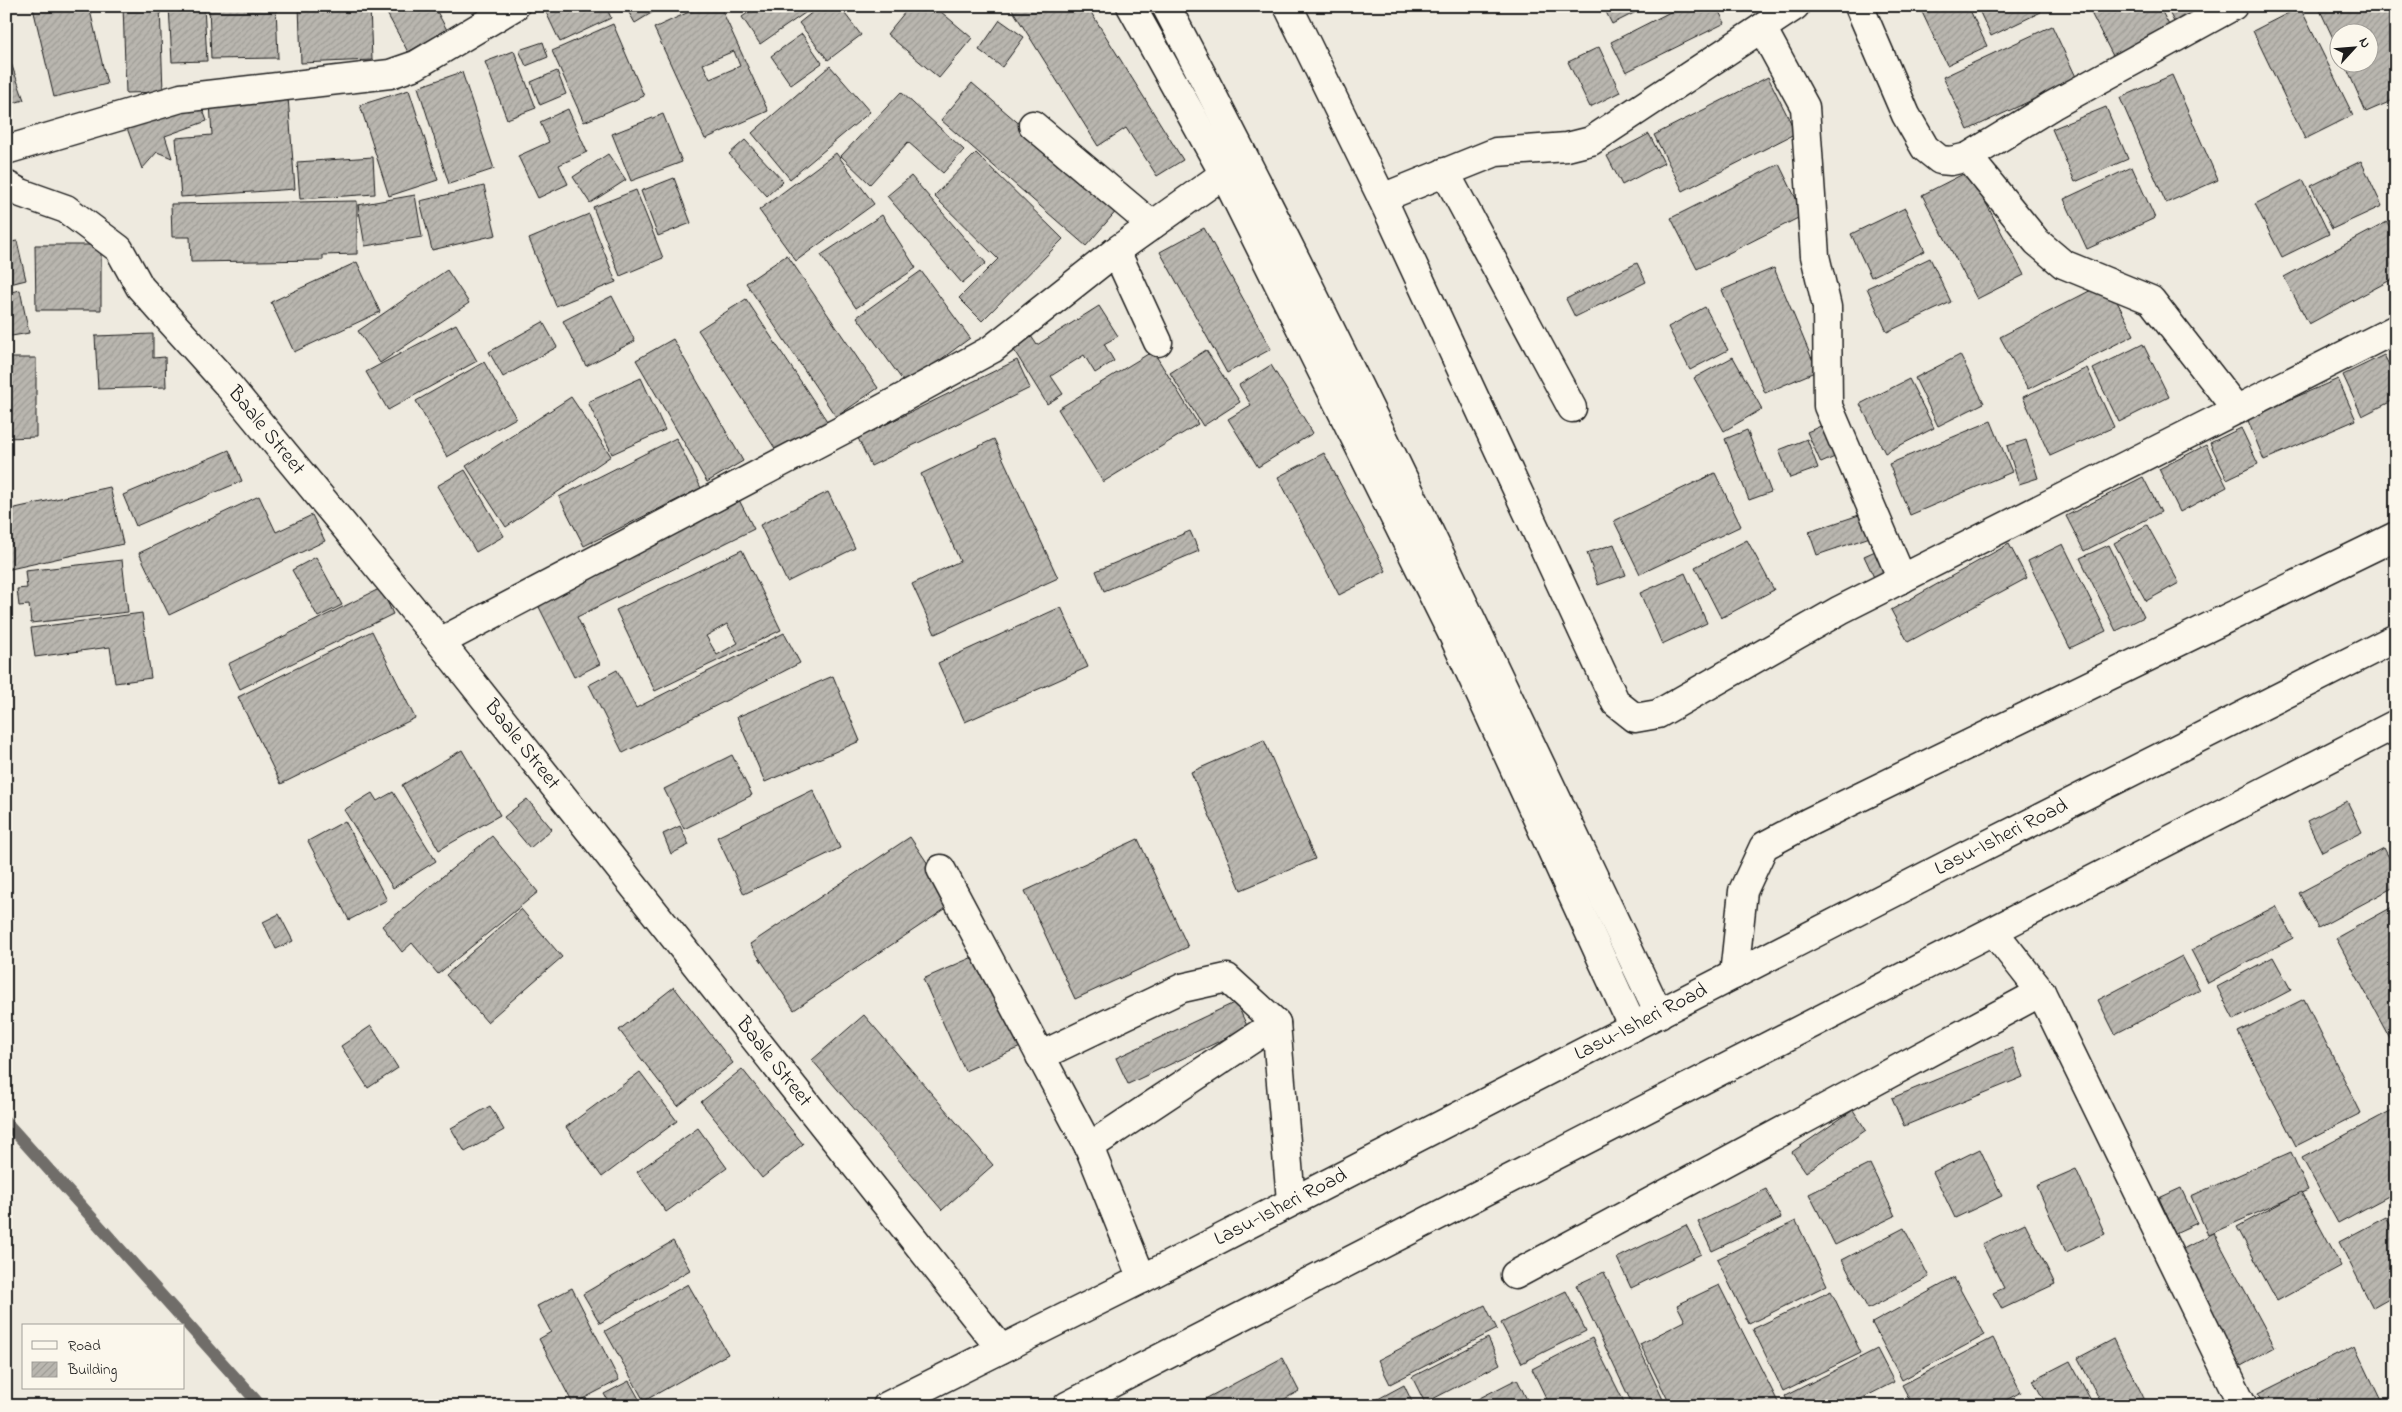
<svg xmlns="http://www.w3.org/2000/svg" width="2402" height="1412" font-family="'Indie Flower',sans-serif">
  <defs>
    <pattern id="building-hatch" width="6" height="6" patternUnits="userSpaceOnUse" patternTransform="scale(1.25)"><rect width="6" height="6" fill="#b9b6af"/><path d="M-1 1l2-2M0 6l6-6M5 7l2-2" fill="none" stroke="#9e9c96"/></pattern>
  </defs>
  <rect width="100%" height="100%" fill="#eeeadf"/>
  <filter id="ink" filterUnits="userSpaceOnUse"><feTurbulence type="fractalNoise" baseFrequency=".02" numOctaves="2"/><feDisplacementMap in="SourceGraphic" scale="10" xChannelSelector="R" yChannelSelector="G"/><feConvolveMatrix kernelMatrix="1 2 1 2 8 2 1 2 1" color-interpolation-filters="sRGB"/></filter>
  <g filter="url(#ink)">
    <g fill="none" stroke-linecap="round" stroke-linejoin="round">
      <polyline stroke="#6f6d69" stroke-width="12" points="6,1122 261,1406"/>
    </g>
    <g fill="url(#building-hatch)" stroke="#1c1c1c" fill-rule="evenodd">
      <polygon points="40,6 89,6 107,84 54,97 33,8"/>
      <polygon points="123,6 160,6 163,92 126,93"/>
      <polygon points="169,6 204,6 207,61 172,62"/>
      <polygon points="209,6 276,6 278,58 211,59"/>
      <polygon points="299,6 370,6 372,60 301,63"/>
      <polygon points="383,6 434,6 447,30 408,52"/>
      <polygon points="548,6 606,6 611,18 560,42 544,8"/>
      <polygon points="625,6 663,6 635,23"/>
      <path d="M 702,6 L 720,6 L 768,111 L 705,139 L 654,28 ZM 734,51 L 740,66 L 710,79 L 703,64 Z"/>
      <polygon points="758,6 815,6 760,44 742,17"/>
      <polygon points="820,6 839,6 861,35 828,60 799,23"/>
      <polygon points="910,6 934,6 972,38 939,78 887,34"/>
      <polygon points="1010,6 1087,6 1183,160 1157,176 1126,128 1098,146"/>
      <polygon points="1603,6 1648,6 1612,24"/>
      <polygon points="1682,6 1716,6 1725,23 1626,72 1611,42"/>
      <polygon points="1929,6 1968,6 1987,46 1947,65 1921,10"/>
      <polygon points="1977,6 2038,6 2041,12 1991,36"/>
      <polygon points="2095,6 2159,6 2171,29 2114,58 2089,9"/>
      <polygon points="2166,6 2209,6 2175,24"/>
      <polygon points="2318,6 2394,6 2396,99 2366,112 2344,62 2370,62 2370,32 2340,32 2340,53"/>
      <polygon points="2300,7 2353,115 2305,139 2253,31"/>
      <polygon points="1000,20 1024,37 1002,67 979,50"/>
      <polygon points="613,24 644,96 584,122 552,51"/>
      <polygon points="2052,26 2077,79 1968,130 1943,77"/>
      <polygon points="802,34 822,63 791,85 771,56"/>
      <polygon points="543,42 548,57 526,66 519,50"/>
      <polygon points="1599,47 1620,92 1590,107 1568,62"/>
      <polygon points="6,49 24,100 6,105"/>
      <polygon points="514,51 536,108 507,119 485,62"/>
      <polygon points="830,66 870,112 790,179 752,133"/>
      <polygon points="557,71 566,94 540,105 531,82"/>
      <polygon points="462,72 494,169 449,184 418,87"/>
      <polygon points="2172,75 2218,180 2166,203 2120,98"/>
      <polygon points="1768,77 1796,133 1683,191 1654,135"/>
      <polygon points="972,83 1118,209 1086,246 941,120"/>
      <polygon points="409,90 438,180 389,196 360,105"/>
      <polygon points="901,92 964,150 943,173 908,142 870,184 841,156"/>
      <polygon points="288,97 295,189 181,197 176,138 212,135 210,103"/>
      <polygon points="200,102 207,121 165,136 172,158 157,152 142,169 127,128"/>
      <polygon points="2106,107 2128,159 2075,182 2052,129"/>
      <polygon points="568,109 587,152 559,165 568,184 538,198 518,156 549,142 540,122"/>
      <polygon points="663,114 682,162 631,181 612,134"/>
      <polygon points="1649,134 1664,163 1622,185 1607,156"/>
      <polygon points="745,140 783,181 767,196 729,154"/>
      <polygon points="836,153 874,204 796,261 759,210"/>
      <polygon points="976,153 1063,239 982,321 959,298 998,259 934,196"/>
      <polygon points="608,154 626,180 590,203 573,177"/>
      <polygon points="373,157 375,194 300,199 297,162"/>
      <polygon points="2361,161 2382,206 2332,229 2311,186"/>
      <polygon points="1779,164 1804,215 1697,269 1671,218"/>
      <polygon points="2132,167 2155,218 2087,249 2064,199"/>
      <polygon points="1969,171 2024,275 1977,299 1922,195"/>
      <polygon points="911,176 986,263 962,283 887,196"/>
      <polygon points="674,178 691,223 658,236 641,191"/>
      <polygon points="2303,180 2329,234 2282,257 2255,204"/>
      <polygon points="484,186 496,235 432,250 420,201"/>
      <polygon points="636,190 663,258 620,276 593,207"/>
      <polygon points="415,195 422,237 365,246 358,205"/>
      <polygon points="357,201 357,254 323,255 323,260 191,262 190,237 172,237 171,204"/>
      <polygon points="1905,208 1925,251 1871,277 1851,234"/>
      <polygon points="589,214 616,282 556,306 529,239"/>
      <polygon points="882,215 916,268 856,308 821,255"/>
      <polygon points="2387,222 2396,238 2396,277 2309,324 2284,277"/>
      <polygon points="1204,228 1271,349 1227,373 1160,252"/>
      <polygon points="17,241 26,280 6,285 6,243"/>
      <polygon points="35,245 101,245 101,310 36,310"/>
      <polygon points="787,255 878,388 836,417 746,283"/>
      <polygon points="1930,258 1951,302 1887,332 1867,288"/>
      <polygon points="357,262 380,312 294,352 271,302"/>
      <polygon points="1637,263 1646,282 1575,317 1566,299"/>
      <polygon points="1774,268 1817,371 1765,393 1722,290"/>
      <polygon points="447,270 469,303 380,363 358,331"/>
      <polygon points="921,271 970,338 906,385 857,317"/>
      <polygon points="2107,282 2134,335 2028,389 2000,337"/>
      <polygon points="20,290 29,333 6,337 6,293"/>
      <polygon points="612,296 635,341 586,366 563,321"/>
      <polygon points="746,299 829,424 780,456 698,330"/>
      <polygon points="1099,306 1118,336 1104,344 1114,361 1095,373 1084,355 1051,376 1063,394 1047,404 1012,347 1031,336 1037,345"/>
      <polygon points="1705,307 1728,350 1690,370 1668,327"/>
      <polygon points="543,322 557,347 503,377 489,352"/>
      <polygon points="456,324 477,361 388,410 366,372"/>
      <polygon points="153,334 153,358 165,357 166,387 98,389 95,336"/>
      <polygon points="673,339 743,461 707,482 636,360"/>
      <polygon points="2143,344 2169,397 2119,422 2093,369"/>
      <polygon points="1206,350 1240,402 1203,426 1170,373"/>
      <polygon points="1153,351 1198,424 1103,482 1058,409"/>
      <polygon points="1960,355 1984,403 1938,426 1915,378"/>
      <polygon points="2384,355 2396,378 2396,399 2362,416 2343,375"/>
      <polygon points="1733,357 1762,409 1724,431 1694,378"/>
      <polygon points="6,358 36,358 36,437 6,438"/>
      <polygon points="1017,360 1030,388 871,466 858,438"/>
      <polygon points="484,362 516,418 447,457 416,401"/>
      <polygon points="1271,365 1313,433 1258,467 1228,419 1251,405 1239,385"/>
      <polygon points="2087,368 2114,427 2050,456 2023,397"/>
      <polygon points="641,378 665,430 612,454 588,402"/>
      <polygon points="1909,379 1934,428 1885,453 1860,404"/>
      <polygon points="2338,379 2356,420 2264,460 2247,418"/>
      <polygon points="571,397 611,456 506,527 466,466"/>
      <polygon points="1991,421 2012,472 1910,515 1889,464"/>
      <polygon points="1823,425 1837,456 1821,463 1807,432"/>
      <polygon points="2241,428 2258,464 2227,479 2210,443"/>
      <polygon points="1747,430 1771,492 1749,500 1725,439"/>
      <polygon points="676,438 701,488 584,546 559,497"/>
      <polygon points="994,439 1058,578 935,634 912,584 960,561 921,474"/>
      <polygon points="1807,439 1818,468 1790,478 1779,450"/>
      <polygon points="2026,440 2038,478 2019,484 2007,446"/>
      <polygon points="2206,445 2227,487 2180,512 2159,469"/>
      <polygon points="229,450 242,481 136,526 123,495"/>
      <polygon points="1324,453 1386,571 1339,595 1278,477"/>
      <polygon points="465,470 504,536 476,552 437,486"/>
      <polygon points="1715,473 1741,526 1640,574 1614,521"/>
      <polygon points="2143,477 2161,512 2084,551 2066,516"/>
      <polygon points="110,487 123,544 6,570 6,510"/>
      <polygon points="828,492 855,548 787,582 760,525"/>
      <polygon points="259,496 276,532 312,515 325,541 169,615 139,553"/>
      <polygon points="737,496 754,529 577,617 600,664 574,677 534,597"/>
      <polygon points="1865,513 1873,536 1817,555 1809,532"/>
      <polygon points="2147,525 2179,583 2146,601 2114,543"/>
      <polygon points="1190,531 1199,551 1104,591 1096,571"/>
      <polygon points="1747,540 1774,590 1721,618 1695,567"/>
      <polygon points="1898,541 1902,579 1878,586 1864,556"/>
      <polygon points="1614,544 1626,575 1598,585 1587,553"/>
      <polygon points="2009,544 2027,578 1908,642 1891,610"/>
      <polygon points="2063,544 2106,631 2070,648 2028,561"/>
      <polygon points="2109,545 2144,617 2116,631 2080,558"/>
      <path d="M 742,550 L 781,630 L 655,691 L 616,610 ZM 727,624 L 738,643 L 717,655 L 706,636 Z"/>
      <polygon points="316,557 342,605 318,617 292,570"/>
      <polygon points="122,560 128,612 31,623 29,605 19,606 17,589 27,588 25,571"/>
      <polygon points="1685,573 1707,623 1662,644 1640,593"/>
      <polygon points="381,588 393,614 240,689 228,664"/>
      <polygon points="1061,607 1088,667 965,722 938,663"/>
      <polygon points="142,613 151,678 115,683 110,647 35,657 31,628"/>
      <polygon points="372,631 415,718 281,784 238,697"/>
      <polygon points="784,633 800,663 623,753 589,685 617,670 636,708"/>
      <polygon points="833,676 860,741 765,782 737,717"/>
      <polygon points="1264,740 1315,859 1241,890 1191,772"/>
      <polygon points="462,750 500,815 439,850 402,785"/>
      <polygon points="732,755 752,795 684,829 664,789"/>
      <polygon points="813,790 840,848 744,894 717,837"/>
      <polygon points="393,792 436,861 393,888 344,810 372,793 377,801"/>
      <polygon points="527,799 552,829 530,848 504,817"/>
      <polygon points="2347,801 2362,832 2322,852 2307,821"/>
      <polygon points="345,821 387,900 349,920 308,841"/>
      <polygon points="680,826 689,845 671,854 663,834"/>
      <polygon points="492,836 538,892 438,974 412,943 402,952 382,926"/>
      <polygon points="910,837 954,903 794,1010 750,944"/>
      <polygon points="1138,839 1188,947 1075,999 1025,891"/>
      <polygon points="2384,848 2396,871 2396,886 2318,928 2299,893"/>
      <polygon points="2396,905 2396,1049 2336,938"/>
      <polygon points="2276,906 2293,938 2208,983 2191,950"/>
      <polygon points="521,909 562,957 487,1022 446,975"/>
      <polygon points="279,914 293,941 276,949 263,922"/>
      <polygon points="982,953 1023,1046 965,1071 923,979"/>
      <polygon points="2182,956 2200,990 2115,1034 2098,1000"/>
      <polygon points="2273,957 2291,990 2234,1020 2217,987"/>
      <polygon points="674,987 733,1063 678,1106 619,1030"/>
      <polygon points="2304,999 2361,1113 2296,1146 2238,1032"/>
      <polygon points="1236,1002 1248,1028 1128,1084 1116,1058"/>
      <polygon points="864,1015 993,1165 942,1210 812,1060"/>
      <polygon points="371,1026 398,1068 368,1088 341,1046"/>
      <polygon points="2012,1048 2023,1077 1904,1126 1892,1098"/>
      <polygon points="742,1069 803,1144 762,1178 701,1102"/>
      <polygon points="640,1072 677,1121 602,1177 566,1127"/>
      <polygon points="490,1106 504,1130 465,1152 451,1128"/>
      <polygon points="2396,1108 2396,1192 2338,1223 2302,1158"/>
      <polygon points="1853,1110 1866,1130 1806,1172 1792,1152"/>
      <polygon points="698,1128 727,1168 666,1212 637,1172"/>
      <polygon points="1980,1149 2002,1196 1955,1218 1933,1172"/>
      <polygon points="2291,1152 2308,1190 2208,1235 2191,1196"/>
      <polygon points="1870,1164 1895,1216 1835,1245 1809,1194"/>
      <polygon points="2076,1169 2105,1234 2066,1252 2037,1186"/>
      <polygon points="2181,1188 2197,1223 2175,1233 2159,1198"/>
      <polygon points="1766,1189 1781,1218 1712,1251 1698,1222"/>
      <polygon points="2301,1192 2341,1266 2277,1301 2237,1227"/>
      <polygon points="2386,1217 2396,1235 2396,1295 2373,1308 2339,1242"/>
      <polygon points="1796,1221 1827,1285 1749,1324 1717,1259"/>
      <polygon points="2025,1223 2055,1284 2002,1309 1993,1293 2004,1288 1982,1244"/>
      <polygon points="1686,1225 1701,1254 1631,1288 1617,1258"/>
      <polygon points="1904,1228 1929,1277 1868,1309 1842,1260"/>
      <polygon points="2214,1233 2275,1347 2241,1366 2179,1251"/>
      <polygon points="673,1241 690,1270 600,1323 583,1294"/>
      <polygon points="1604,1272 1666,1406 1633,1406 1576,1285"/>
      <polygon points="1954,1278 1985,1335 1902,1380 1872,1323"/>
      <polygon points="688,1284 728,1354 644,1401 605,1331"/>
      <polygon points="1719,1285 1780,1406 1671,1406 1640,1344 1685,1321 1677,1305"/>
      <polygon points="572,1288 619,1380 573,1404 539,1339 551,1332 537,1306"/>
      <polygon points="1566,1291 1586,1331 1522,1363 1501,1323"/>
      <polygon points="1831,1291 1861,1353 1783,1391 1753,1329"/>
      <polygon points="1485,1305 1497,1329 1390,1384 1378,1360"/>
      <polygon points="1488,1338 1500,1364 1425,1403 1412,1377"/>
      <polygon points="1592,1338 1626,1406 1550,1406 1532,1369"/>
      <polygon points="1993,1338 2021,1392 1995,1406 1913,1406 1902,1385"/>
      <polygon points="2114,1339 2148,1406 2103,1406 2078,1358"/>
      <polygon points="2355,1346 2383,1405 2263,1406 2258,1394"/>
      <polygon points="1877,1349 1894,1382 1847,1406 1790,1406 1785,1396"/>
      <polygon points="1282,1358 1299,1391 1272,1406 1192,1406"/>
      <polygon points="2070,1361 2094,1406 2047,1406 2033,1380"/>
      <polygon points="1517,1379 1530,1406 1464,1406"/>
      <polygon points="629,1381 643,1406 611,1406 604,1394"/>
      <polygon points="1404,1385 1414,1406 1365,1406"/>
      <polygon points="1315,1398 1319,1406 1299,1406"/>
    </g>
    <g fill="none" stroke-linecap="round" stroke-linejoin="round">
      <defs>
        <g id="minor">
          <polyline points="1131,6 1224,174 1453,635 1633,1027"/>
          <path d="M 1166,6 C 1340,337 1498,676 1659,1014"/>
          <polyline points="1288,6 1382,198 1616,703 1635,718 1658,714 1840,610 2396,329"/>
          <polyline points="1859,6 1906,115 1925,148 1940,160 1951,161 1968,157 2053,105 2233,6"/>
          <polyline points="1762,28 1805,107 1815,256 1827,307 1828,406 1902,579"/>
          <polyline points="1033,125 1152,225"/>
          <polyline points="6,150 181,98 390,74 416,65 515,6"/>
          <polyline points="1968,157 2037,242 2063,264 2151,300 2237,410"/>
          <polyline points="1445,172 1572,408"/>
          <path id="s1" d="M 6,185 L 21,193 L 66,209 L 119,249 L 140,287 L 228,385 L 440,642 L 1001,1349"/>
          <polyline points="1382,198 1496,152 1567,147 1591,141 1795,6"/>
          <polyline points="1116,251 1158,342"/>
          <polyline points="440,642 873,414 992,349 1116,251 1224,174"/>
          <polyline points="941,869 1089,1147 1142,1279"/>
          <polyline points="1994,932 2041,992 2243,1406"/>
          <polyline points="1734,975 1743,891 1764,846 1809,822 2396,536"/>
          <polyline points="1040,1056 1182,988 1227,978 1276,1023 1291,1201"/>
          <polyline points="1089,1147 1276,1023"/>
          <polyline points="1515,1275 2041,992"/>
        </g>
        <g id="major">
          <path id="s2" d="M 887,1406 L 1142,1279 L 1965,856 L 2396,638"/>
          <polyline points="1067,1406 2396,724"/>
        </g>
      </defs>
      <use href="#minor" stroke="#1c1c1c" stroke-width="31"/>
      <use href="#major" stroke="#1c1c1c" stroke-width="31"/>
      <use href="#minor" stroke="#fbf7ec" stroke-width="28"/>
      <use href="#major" stroke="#fbf7ec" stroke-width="28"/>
    </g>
  </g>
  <g text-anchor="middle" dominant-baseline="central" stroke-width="4" stroke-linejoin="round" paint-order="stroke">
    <g font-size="21" fill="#1c1c1c" stroke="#fbf7ec">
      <text stroke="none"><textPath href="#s1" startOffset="366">Baale Street</textPath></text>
      <text stroke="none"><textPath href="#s1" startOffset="771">Baale Street</textPath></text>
      <text stroke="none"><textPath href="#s2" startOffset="1251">Lasu-Isheri Road</textPath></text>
      <text stroke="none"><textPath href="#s2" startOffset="846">Lasu-Isheri Road</textPath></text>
      <text stroke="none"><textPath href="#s1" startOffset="1176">Baale Street</textPath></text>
      <text stroke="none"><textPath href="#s2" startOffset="441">Lasu-Isheri Road</textPath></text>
    </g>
  </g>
  <rect width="2402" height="1412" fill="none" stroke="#fbf7ec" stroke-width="25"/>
  <rect x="12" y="12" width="2377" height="1387" fill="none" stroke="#1c1c1c" stroke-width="2" filter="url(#ink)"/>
  <rect x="22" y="1324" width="162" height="65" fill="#fbf7ec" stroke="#a29f99"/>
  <rect x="32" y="1341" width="25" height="8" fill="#fbf7ec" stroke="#a29f99"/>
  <text x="68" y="1350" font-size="15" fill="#1c1c1c">Road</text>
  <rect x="32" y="1362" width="25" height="15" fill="url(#building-hatch)" stroke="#a29f99"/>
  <text x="68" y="1374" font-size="15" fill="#1c1c1c">Building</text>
  <g transform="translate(2354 48) rotate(64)"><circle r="24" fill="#fbf7ec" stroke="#a29f99"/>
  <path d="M0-4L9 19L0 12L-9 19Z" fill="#1c1c1c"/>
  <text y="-8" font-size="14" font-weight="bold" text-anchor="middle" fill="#1c1c1c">N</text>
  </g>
</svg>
